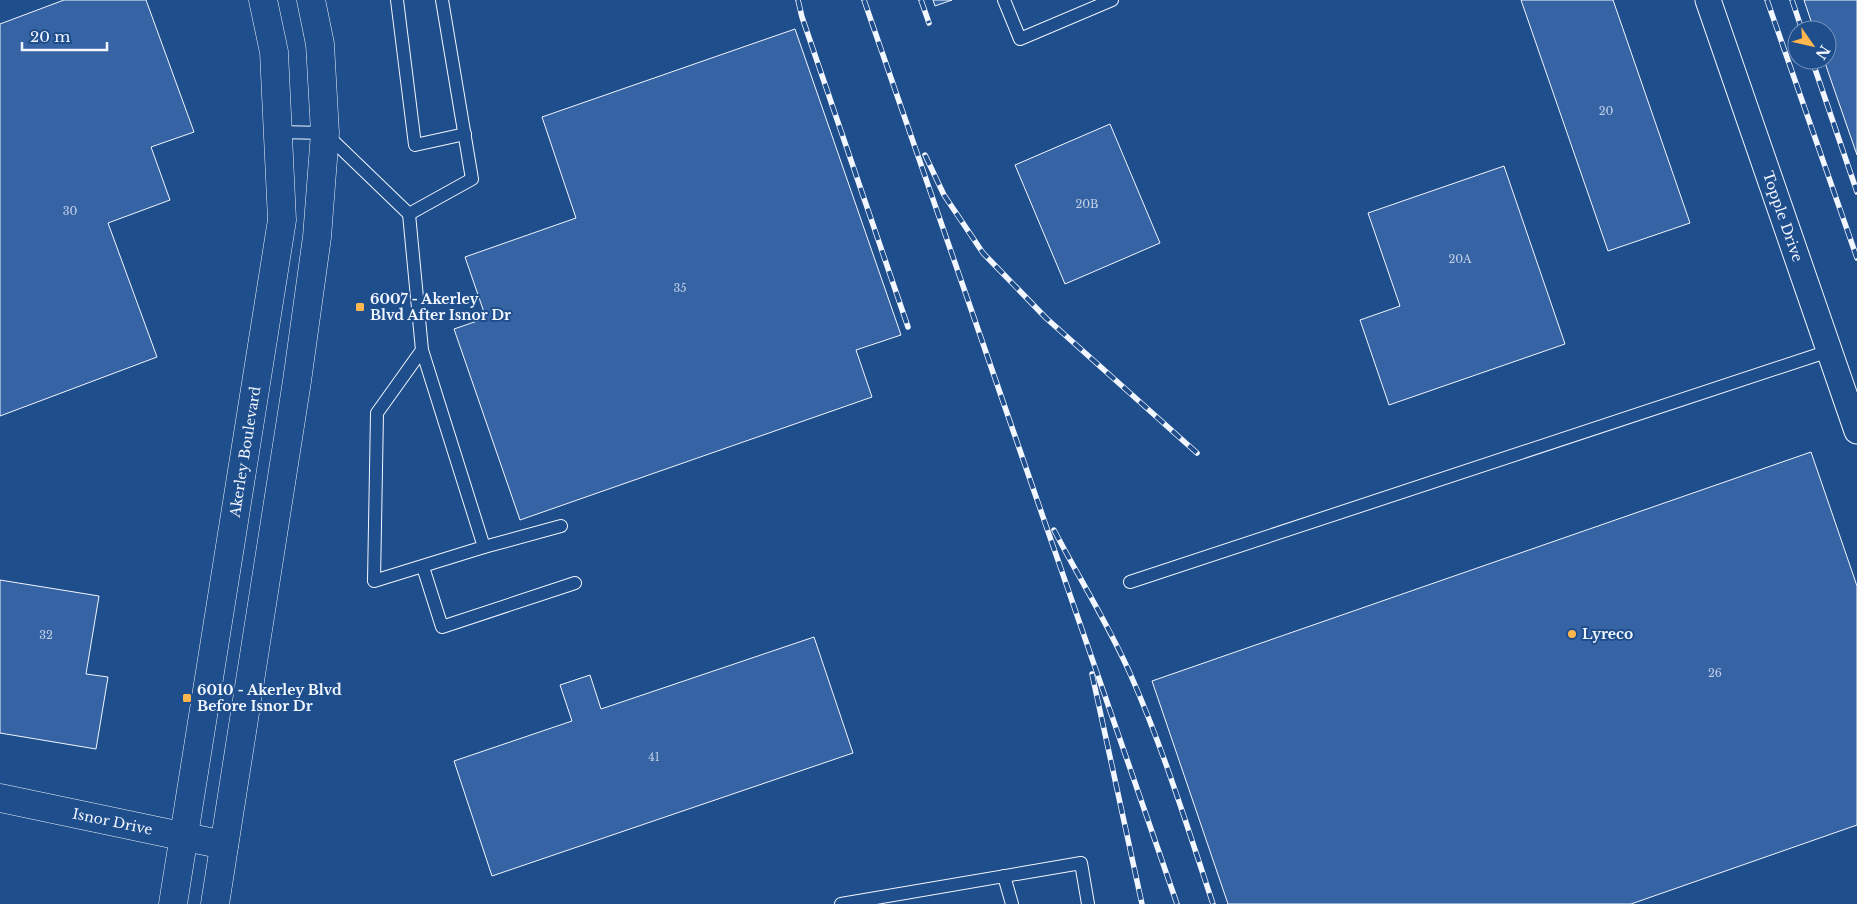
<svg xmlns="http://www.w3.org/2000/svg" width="1857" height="904" font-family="'Libre Baskerville',serif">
  <rect width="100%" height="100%" fill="#1f4e8c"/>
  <g fill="#3563a3" stroke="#f2f6ff">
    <polygon points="64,0 146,0 194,132 151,147 170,200 108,223 157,357 0,416 0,24"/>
    <polygon points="933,0 952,0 935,6"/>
    <polygon points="1521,0 1613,0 1690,223 1608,251"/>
    <polygon points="1804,0 1857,0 1857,155 1824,60 1827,60 1827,30 1814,30"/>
    <polygon points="795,29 901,335 856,350 872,397 520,520 454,329 486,318 465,257 576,218 542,117"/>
    <polygon points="1110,124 1160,243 1065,284 1015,165"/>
    <polygon points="1504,166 1565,344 1389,405 1360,320 1400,306 1368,213"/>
    <polygon points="1811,452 1857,586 1857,825 1631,904 1228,904 1152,681"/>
    <polygon points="0,580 99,596 86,674 108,677 96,749 0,733"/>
    <polygon points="814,637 853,753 492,876 454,761 572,721 560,685 590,675 601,709"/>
  </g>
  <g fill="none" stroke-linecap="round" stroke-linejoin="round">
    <defs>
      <g id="lane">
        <polyline points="397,0 415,145 465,134"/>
        <polyline points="1004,0 1020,39 1112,0"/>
        <polyline points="278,132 325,133 409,214 472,179 442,0"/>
        <polyline points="409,214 422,350 484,547 374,581 377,413 422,350"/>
        <polyline points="484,547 561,526"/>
        <polyline points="423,567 442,627 575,583"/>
        <polyline points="1130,582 1829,351"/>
        <polyline points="1004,876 1012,904"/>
        <polyline points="841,904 1081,863 1088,904"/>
      </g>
      <g id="street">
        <path id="s1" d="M 1708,0 L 1857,431"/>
      </g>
      <g id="secondary">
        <path id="s2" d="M 0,798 L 224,845"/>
      </g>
      <g id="primary">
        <path id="s3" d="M 173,904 L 282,220 L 274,52 L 263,0"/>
        <polyline points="215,904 297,381 317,237 325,133 320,44 311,0"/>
      </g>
    </defs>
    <use href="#lane" stroke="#f2f6ff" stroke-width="14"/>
    <use href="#street" stroke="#f2f6ff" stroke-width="27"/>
    <use href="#secondary" stroke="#f2f6ff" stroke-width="29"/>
    <use href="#primary" stroke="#f2f6ff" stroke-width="29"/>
    <use href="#lane" stroke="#1f4e8c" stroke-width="12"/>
    <use href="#street" stroke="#1f4e8c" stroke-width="25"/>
    <use href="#secondary" stroke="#1f4e8c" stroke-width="28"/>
    <use href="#primary" stroke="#1f4e8c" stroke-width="28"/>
    <defs>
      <g id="rail">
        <polyline points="798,0 802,17 908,327"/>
        <polyline points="864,0 1177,904"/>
        <polyline points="921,0 929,23"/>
        <polyline points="1767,0 1857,258"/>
        <polyline points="1792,0 1802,30"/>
        <polyline points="1812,60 1857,192"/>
        <polyline points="925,155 944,195 983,253 1046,318 1197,453"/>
        <path d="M 1054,530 C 1080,580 1110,627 1132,678 C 1164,751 1188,829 1213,904"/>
        <polyline points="1092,674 1142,904"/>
      </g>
    </defs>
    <use href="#rail" stroke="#f2f6ff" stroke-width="5.5"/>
    <use href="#rail" stroke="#1f4e8c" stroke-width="4" stroke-dasharray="11" stroke-linecap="butt"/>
  </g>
  <g fill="#ffb74d" stroke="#1f4e8c" stroke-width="2">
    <rect x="355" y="302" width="10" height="10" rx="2.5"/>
    <circle cx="1572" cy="634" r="5"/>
    <rect x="182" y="693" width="10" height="10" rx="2.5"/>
  </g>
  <g text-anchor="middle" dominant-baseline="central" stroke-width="4" stroke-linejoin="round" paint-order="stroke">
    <g font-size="11" fill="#c3d1e8">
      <text x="1606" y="111">20</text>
      <text x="1087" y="204">20B</text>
      <text x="70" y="211">30</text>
      <text x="1460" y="259">20A</text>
      <text x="680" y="288">35</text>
      <text x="46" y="635">32</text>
      <text x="1715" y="673">26</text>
      <text x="654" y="757">41</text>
    </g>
    <g font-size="14" fill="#f2f6ff" stroke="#1f4e8c">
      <text stroke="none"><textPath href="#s1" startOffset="229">Topple Drive</textPath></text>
      <text stroke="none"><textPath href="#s3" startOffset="458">Akerley Boulevard</textPath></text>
      <text stroke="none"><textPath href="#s2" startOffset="115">Isnor Drive</textPath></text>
    </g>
    <g font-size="14" font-weight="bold" fill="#f2f6ff" stroke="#1f4e8c" text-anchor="start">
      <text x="370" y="299">6007 - Akerley<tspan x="370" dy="16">Blvd After Isnor Dr</tspan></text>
      <text x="1582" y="634">Lyreco</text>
      <text x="197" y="690">6010 - Akerley Blvd<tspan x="197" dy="16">Before Isnor Dr</tspan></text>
    </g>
  </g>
  <g transform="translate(1812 45) rotate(124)"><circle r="24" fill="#1f4e8c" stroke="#7391ba"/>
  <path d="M0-4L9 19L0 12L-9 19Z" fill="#ffb74d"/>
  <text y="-8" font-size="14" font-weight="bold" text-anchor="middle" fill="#f2f6ff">N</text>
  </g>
  <path d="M22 42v8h85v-8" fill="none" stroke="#f2f6ff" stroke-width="2.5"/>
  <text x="30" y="42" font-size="15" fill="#f2f6ff" stroke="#1f4e8c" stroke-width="4" paint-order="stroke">20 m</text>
</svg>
